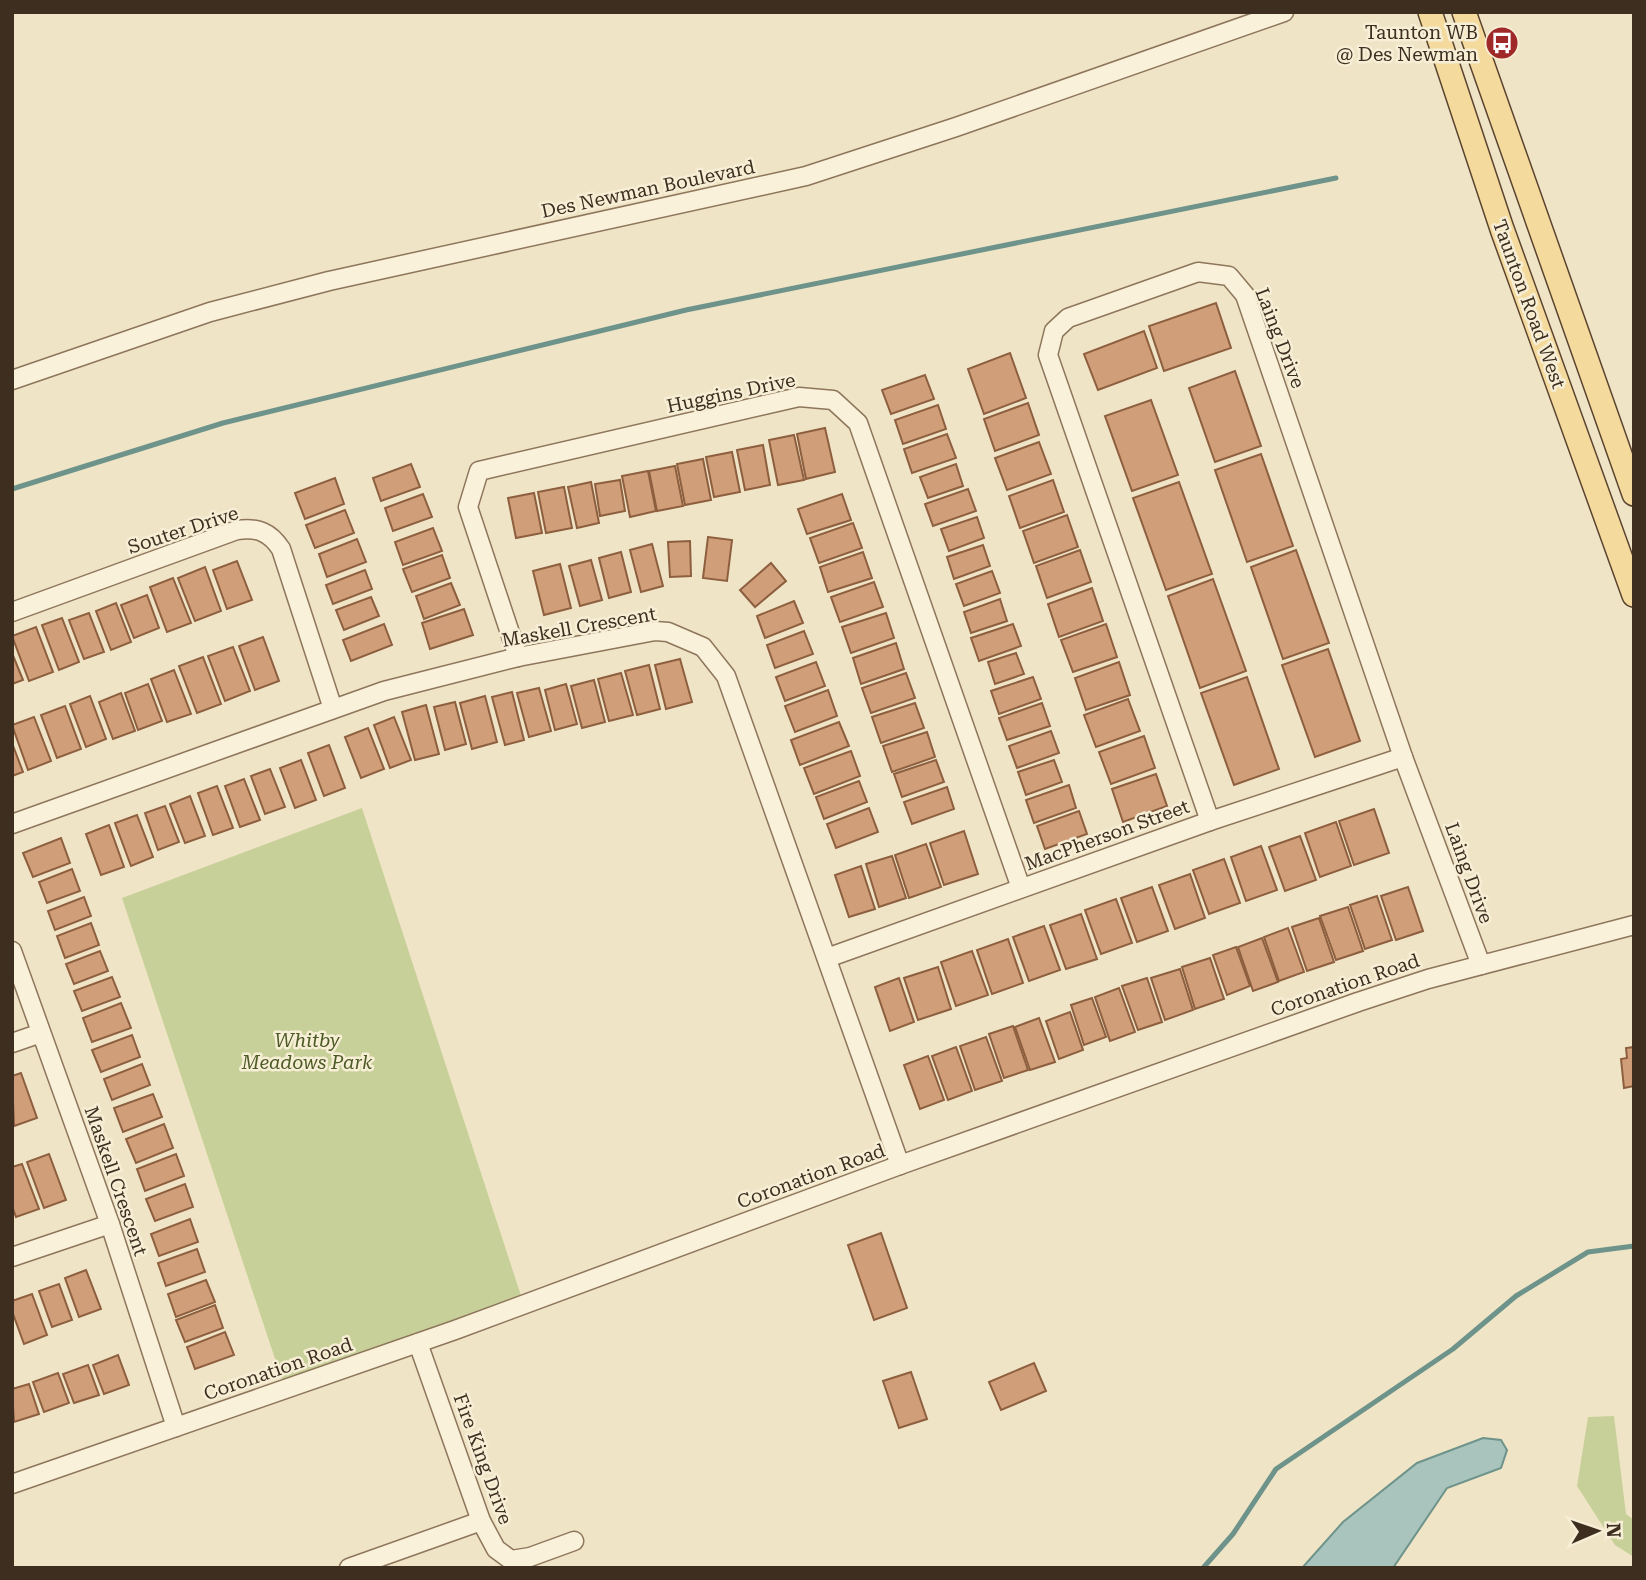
<svg xmlns="http://www.w3.org/2000/svg" width="1646" height="1580" font-family="'Roboto Serif',serif">
  <rect width="100%" height="100%" fill="#f0e4c6"/>
  <g fill="#c8d099">
    <polygon points="362,808 524,1305 285,1389 122,898"/>
    <polygon points="1614,1416 1626,1514 1634,1520 1634,1557 1615,1545 1577,1486 1588,1417"/>
  </g>
  <polygon fill="#a8c4bc" stroke="#6d938a" stroke-width="2" points="1483,1438 1501,1440 1507,1450 1501,1468 1447,1488 1393,1568 1302,1568 1343,1522 1417,1463"/>
  <g fill="none" stroke-linecap="round" stroke-linejoin="round">
    <g stroke="#6d938a" stroke-width="5">
      <polyline points="12,489 223,423 686,310 1336,178"/>
      <polyline points="1203,1568 1233,1534 1276,1469 1453,1349 1516,1296 1588,1252 1634,1246"/>
    </g>
  </g>
  <g fill="#d09f7a" stroke="#8d5f3f" stroke-width="2">
    <polygon points="1216,303 1231,348 1164,371 1149,326"/>
    <polygon points="1144,331 1157,368 1098,390 1084,354"/>
    <polygon points="1010,353 1026,398 984,414 968,369"/>
    <polygon points="1235,371 1261,446 1215,462 1189,388"/>
    <polygon points="925,375 934,399 891,414 882,390"/>
    <polygon points="1151,400 1178,475 1132,491 1105,416"/>
    <polygon points="1028,403 1039,435 995,451 984,419"/>
    <polygon points="938,405 946,429 903,444 895,420"/>
    <polygon points="825,428 835,472 806,479 797,434"/>
    <polygon points="947,434 956,458 912,473 904,449"/>
    <polygon points="794,435 804,480 778,485 769,440"/>
    <polygon points="1039,442 1051,474 1007,490 995,458"/>
    <polygon points="763,445 770,485 745,490 737,450"/>
    <polygon points="732,452 740,492 714,497 706,457"/>
    <polygon points="1261,454 1293,546 1247,562 1215,470"/>
    <polygon points="703,459 711,500 685,505 677,464"/>
    <polygon points="411,464 420,487 381,501 373,478"/>
    <polygon points="956,464 963,486 928,498 920,477"/>
    <polygon points="675,466 683,506 657,511 649,471"/>
    <polygon points="648,471 656,511 630,517 622,476"/>
    <polygon points="335,478 344,504 305,519 295,493"/>
    <polygon points="620,480 625,511 600,516 595,484"/>
    <polygon points="1053,480 1064,512 1020,528 1009,496"/>
    <polygon points="591,482 599,523 577,528 568,487"/>
    <polygon points="1179,482 1212,574 1166,590 1133,498"/>
    <polygon points="564,487 572,528 546,533 538,492"/>
    <polygon points="968,489 976,511 933,526 925,504"/>
    <polygon points="534,493 542,533 516,538 508,498"/>
    <polygon points="423,494 432,517 393,531 385,508"/>
    <polygon points="842,494 851,520 807,534 798,509"/>
    <polygon points="345,510 354,533 315,548 306,525"/>
    <polygon points="1067,515 1078,547 1034,563 1023,531"/>
    <polygon points="977,517 984,538 949,551 941,529"/>
    <polygon points="853,523 862,548 819,563 810,538"/>
    <polygon points="433,528 442,551 403,565 395,542"/>
    <polygon points="708,537 732,540 727,581 703,578"/>
    <polygon points="357,539 366,562 327,577 319,554"/>
    <polygon points="690,541 691,576 670,577 668,542"/>
    <polygon points="652,544 663,586 641,592 630,550"/>
    <polygon points="983,545 990,566 954,579 947,557"/>
    <polygon points="1080,550 1091,582 1047,598 1036,566"/>
    <polygon points="1296,550 1329,643 1283,659 1251,567"/>
    <polygon points="621,552 631,592 609,598 599,558"/>
    <polygon points="863,552 872,578 828,592 820,567"/>
    <polygon points="442,555 450,578 412,592 403,569"/>
    <polygon points="591,560 602,600 580,606 569,566"/>
    <polygon points="237,561 252,600 227,609 213,570"/>
    <polygon points="771,563 786,581 755,607 740,590"/>
    <polygon points="560,564 571,608 544,615 533,571"/>
    <polygon points="205,567 221,611 195,621 178,578"/>
    <polygon points="365,570 372,589 333,604 326,585"/>
    <polygon points="992,571 1000,593 964,606 956,584"/>
    <polygon points="173,578 191,623 167,632 150,587"/>
    <polygon points="1213,579 1246,671 1200,688 1168,596"/>
    <polygon points="874,582 883,607 840,622 831,597"/>
    <polygon points="451,583 460,605 424,619 416,596"/>
    <polygon points="1092,588 1103,621 1059,637 1048,604"/>
    <polygon points="147,595 159,628 134,638 121,605"/>
    <polygon points="371,597 379,616 344,630 336,610"/>
    <polygon points="1000,599 1007,621 971,633 964,612"/>
    <polygon points="794,601 803,623 765,638 757,616"/>
    <polygon points="116,603 131,642 111,650 96,611"/>
    <polygon points="464,609 473,635 430,649 422,623"/>
    <polygon points="89,613 104,652 84,659 69,620"/>
    <polygon points="886,613 894,638 851,653 842,627"/>
    <polygon points="62,618 79,662 59,670 42,625"/>
    <polygon points="384,624 392,645 351,661 343,640"/>
    <polygon points="1013,624 1021,646 979,661 971,638"/>
    <polygon points="1106,624 1117,657 1073,672 1061,640"/>
    <polygon points="36,627 53,672 29,681 12,636"/>
    <polygon points="804,631 813,654 775,668 767,645"/>
    <polygon points="263,637 279,681 255,690 239,646"/>
    <polygon points="896,643 904,669 861,684 853,658"/>
    <polygon points="233,647 250,691 225,701 208,656"/>
    <polygon points="1328,649 1360,741 1315,757 1282,665"/>
    <polygon points="12,653 23,680 12,684"/>
    <polygon points="1016,653 1024,674 995,684 988,662"/>
    <polygon points="203,657 221,704 197,713 179,666"/>
    <polygon points="680,659 692,702 666,709 655,665"/>
    <polygon points="816,662 825,686 785,701 776,677"/>
    <polygon points="1119,662 1130,695 1086,710 1075,678"/>
    <polygon points="649,665 660,709 637,715 625,671"/>
    <polygon points="174,670 191,714 167,722 151,679"/>
    <polygon points="621,673 633,715 609,721 598,679"/>
    <polygon points="906,673 915,698 871,713 862,688"/>
    <polygon points="1033,677 1041,699 999,714 991,691"/>
    <polygon points="1247,677 1279,769 1234,785 1201,693"/>
    <polygon points="594,680 605,722 582,728 571,686"/>
    <polygon points="148,684 162,721 138,730 125,693"/>
    <polygon points="566,684 577,724 555,730 545,690"/>
    <polygon points="539,688 551,731 529,737 517,693"/>
    <polygon points="828,690 837,716 795,732 785,706"/>
    <polygon points="512,692 524,740 505,745 492,697"/>
    <polygon points="121,693 135,731 113,739 99,702"/>
    <polygon points="90,696 106,739 86,747 70,704"/>
    <polygon points="485,696 497,742 472,749 460,703"/>
    <polygon points="1128,699 1140,731 1096,747 1084,715"/>
    <polygon points="455,702 466,744 445,750 434,707"/>
    <polygon points="915,703 924,728 881,743 872,717"/>
    <polygon points="1042,703 1050,726 1007,740 999,718"/>
    <polygon points="426,705 439,754 415,760 402,712"/>
    <polygon points="65,706 81,749 57,758 41,715"/>
    <polygon points="34,717 51,761 28,770 12,725"/>
    <polygon points="394,717 411,760 390,768 374,725"/>
    <polygon points="839,722 849,746 800,765 791,740"/>
    <polygon points="368,728 384,769 361,778 345,737"/>
    <polygon points="1051,731 1059,753 1017,768 1009,746"/>
    <polygon points="927,732 935,757 892,772 883,746"/>
    <polygon points="1144,736 1155,768 1111,784 1099,752"/>
    <polygon points="12,743 23,772 12,776"/>
    <polygon points="329,745 345,788 324,796 308,753"/>
    <polygon points="851,751 860,776 814,794 804,768"/>
    <polygon points="301,760 316,800 295,808 280,768"/>
    <polygon points="936,760 944,782 902,797 894,774"/>
    <polygon points="1054,760 1062,782 1026,795 1018,772"/>
    <polygon points="270,769 285,807 265,814 251,776"/>
    <polygon points="1156,774 1167,806 1123,822 1112,789"/>
    <polygon points="244,779 260,820 240,827 225,786"/>
    <polygon points="859,781 867,802 824,819 816,797"/>
    <polygon points="1069,785 1076,808 1034,823 1026,800"/>
    <polygon points="217,786 233,828 213,835 198,793"/>
    <polygon points="947,787 954,809 912,824 904,802"/>
    <polygon points="190,796 205,836 185,843 170,804"/>
    <polygon points="165,806 179,842 158,850 145,813"/>
    <polygon points="869,808 878,832 836,848 827,824"/>
    <polygon points="1374,809 1389,853 1354,865 1339,821"/>
    <polygon points="1079,811 1087,834 1045,849 1037,826"/>
    <polygon points="137,815 153,857 131,866 115,823"/>
    <polygon points="1336,822 1351,866 1320,877 1305,833"/>
    <polygon points="109,825 124,867 101,875 86,834"/>
    <polygon points="964,831 978,874 944,885 930,843"/>
    <polygon points="1300,836 1316,880 1285,891 1269,847"/>
    <polygon points="61,838 70,863 33,877 23,853"/>
    <polygon points="926,844 941,887 909,898 895,855"/>
    <polygon points="1261,846 1277,890 1246,901 1231,857"/>
    <polygon points="892,856 906,898 879,907 866,864"/>
    <polygon points="1224,859 1240,903 1209,914 1193,870"/>
    <polygon points="861,866 875,909 849,917 835,875"/>
    <polygon points="72,869 80,891 47,903 39,882"/>
    <polygon points="1190,874 1205,918 1175,929 1159,885"/>
    <polygon points="1152,887 1168,931 1137,942 1121,898"/>
    <polygon points="1408,887 1423,931 1396,940 1381,896"/>
    <polygon points="1377,896 1392,940 1365,949 1350,905"/>
    <polygon points="84,897 91,916 55,930 48,911"/>
    <polygon points="1116,899 1132,943 1101,954 1085,910"/>
    <polygon points="1348,907 1363,951 1336,960 1320,916"/>
    <polygon points="1081,914 1097,959 1066,969 1050,925"/>
    <polygon points="1319,918 1334,962 1307,971 1292,927"/>
    <polygon points="91,923 99,945 65,958 57,936"/>
    <polygon points="1044,926 1060,970 1029,981 1013,937"/>
    <polygon points="1288,928 1304,972 1279,981 1264,937"/>
    <polygon points="1262,938 1278,982 1253,991 1238,947"/>
    <polygon points="1008,939 1023,983 992,994 977,950"/>
    <polygon points="1236,947 1250,986 1227,995 1213,955"/>
    <polygon points="100,951 108,971 74,984 66,964"/>
    <polygon points="972,951 988,995 956,1006 941,962"/>
    <polygon points="1210,958 1224,999 1195,1009 1182,967"/>
    <polygon points="938,967 951,1009 918,1020 904,978"/>
    <polygon points="1180,969 1193,1010 1165,1020 1151,978"/>
    <polygon points="112,977 120,997 82,1011 74,991"/>
    <polygon points="899,978 914,1022 890,1031 875,987"/>
    <polygon points="1147,978 1162,1022 1138,1030 1122,986"/>
    <polygon points="1119,988 1135,1032 1110,1041 1095,997"/>
    <polygon points="1092,998 1106,1037 1084,1045 1071,1005"/>
    <polygon points="121,1003 131,1028 92,1042 83,1018"/>
    <polygon points="1070,1012 1083,1050 1059,1059 1046,1021"/>
    <polygon points="1039,1018 1055,1062 1030,1070 1015,1027"/>
    <polygon points="1013,1026 1028,1070 1004,1078 989,1034"/>
    <polygon points="132,1035 140,1057 101,1072 92,1050"/>
    <polygon points="986,1037 1002,1081 975,1090 960,1046"/>
    <polygon points="956,1047 972,1091 948,1100 932,1056"/>
    <polygon points="1634,1047 1634,1086 1624,1088 1621,1059 1627,1058 1626,1048"/>
    <polygon points="928,1056 944,1100 920,1109 904,1065"/>
    <polygon points="142,1064 150,1085 112,1100 104,1079"/>
    <polygon points="21,1073 37,1118 14,1126 12,1076"/>
    <polygon points="153,1094 162,1117 123,1132 114,1108"/>
    <polygon points="164,1124 173,1148 136,1163 126,1139"/>
    <polygon points="49,1154 66,1200 44,1208 27,1162"/>
    <polygon points="176,1154 184,1176 145,1191 137,1169"/>
    <polygon points="22,1164 39,1209 16,1217 12,1206 12,1167"/>
    <polygon points="185,1184 193,1207 155,1221 146,1199"/>
    <polygon points="190,1219 198,1242 159,1256 151,1234"/>
    <polygon points="881,1233 907,1308 874,1320 848,1245"/>
    <polygon points="197,1249 205,1272 166,1286 158,1263"/>
    <polygon points="86,1270 101,1309 79,1317 65,1278"/>
    <polygon points="206,1280 215,1302 176,1317 168,1294"/>
    <polygon points="59,1284 72,1320 52,1327 39,1291"/>
    <polygon points="32,1294 47,1335 24,1344 12,1311 12,1301"/>
    <polygon points="215,1305 223,1328 185,1342 176,1320"/>
    <polygon points="225,1332 234,1355 195,1369 187,1347"/>
    <polygon points="118,1355 129,1385 104,1394 93,1365"/>
    <polygon points="1034,1363 1046,1391 1001,1410 989,1382"/>
    <polygon points="88,1365 99,1395 74,1403 63,1374"/>
    <polygon points="911,1372 927,1419 899,1428 883,1381"/>
    <polygon points="58,1373 69,1403 44,1412 33,1382"/>
    <polygon points="29,1384 39,1414 14,1422 12,1389"/>
  </g>
  <g fill="none" stroke-linecap="round" stroke-linejoin="round">
    <defs>
      <g id="minor">
        <polyline points="12,380 210,312 329,281 806,176 956,127 1284,12"/>
        <path d="M 12,612 L 237,530 C 257,527 270,532 281,549 L 333,709"/>
        <polyline points="518,657 468,507 479,471 799,397 833,400 858,423 1021,888"/>
        <polyline points="1210,821 1048,355 1054,331 1068,318 1198,272 1229,276 1245,295 1403,757 1481,965"/>
        <polyline points="12,824 384,691 518,657 655,631 668,632 703,647 726,676 900,1165"/>
        <polyline points="12,951 110,1224 176,1427"/>
        <polyline points="827,958 1210,821 1403,757"/>
        <polyline points="12,1043 41,1033"/>
        <polyline points="12,1257 110,1224"/>
        <polyline points="418,1343 481,1521 496,1549 511,1560 530,1557 574,1541"/>
        <polyline points="12,1484 455,1330 900,1165 1358,1002 1428,979 1634,925"/>
        <polyline points="349,1568 481,1521"/>
      </g>
      <g id="major">
        <polyline points="1430,12 1502,229 1634,595"/>
        <polyline points="1464,12 1634,494"/>
      </g>
    </defs>
    <use href="#minor" stroke="#8d765b" stroke-width="21"/>
    <use href="#major" stroke="#5b442f" stroke-width="26"/>
    <use href="#minor" stroke="#faf1da" stroke-width="18"/>
    <use href="#major" stroke="#f4da9d" stroke-width="23"/>
  </g>
  <defs>
    <symbol id="bus-disc" viewBox="-11 -11 22 22"><circle r="9.5" fill="#9f2828" stroke="#f7eed6"/><path d="M-5-6H5V4H4V6H2V4H-2V6H-4V4H-5ZM-3.5-4V0h7V-4ZM-3.5 1.2v1.5H-2V1.2ZM2 1.2v1.5H3.5V1.2Z" fill="#fff"/></symbol>
  </defs>
  <g fill-rule="evenodd">
    <use href="#bus-disc" x="1483" y="24" width="38" height="38"/>
  </g>
  <g text-anchor="middle" dominant-baseline="central" stroke-width="5" stroke-linejoin="round" paint-order="stroke">
    <g font-size="19" fill="#3d2e1f" stroke="#f7eed6" text-anchor="end">
      <text x="1478" y="32">Taunton WB<tspan x="1478" dy="22">@ Des Newman</tspan></text>
    </g>
    <g font-size="19" fill="#3d2e1f" stroke="#f7eed6">
      <text transform="translate(648 189) rotate(-12)">Des Newman Boulevard</text>
      <text transform="translate(1529 304) rotate(70)">Taunton Road West</text>
      <text transform="translate(1280 338) rotate(69)">Laing Drive</text>
      <text transform="translate(731 393) rotate(-12)">Huggins Drive</text>
      <text transform="translate(183 530) rotate(-18)">Souter Drive</text>
      <text transform="translate(579 627) rotate(-10)">Maskell Crescent</text>
      <text transform="translate(1107 835) rotate(-20)">MacPherson Street</text>
      <text transform="translate(1469 873) rotate(70)">Laing Drive</text>
      <text transform="translate(1345 985) rotate(-19)">Coronation Road</text>
      <text transform="translate(811 1176) rotate(-20)">Coronation Road</text>
      <text transform="translate(116 1181) rotate(71)">Maskell Crescent</text>
      <text transform="translate(278 1369) rotate(-19)">Coronation Road</text>
      <text transform="translate(483 1459) rotate(70)">Fire King Drive</text>
    </g>
    <g font-size="19" font-style="italic" fill="#4c5a25" stroke="#f7eed6">
      <text x="307" y="1040">Whitby<tspan x="307" dy="22">Meadows Park</tspan></text>
    </g>
  </g>
  <rect width="1646" height="1580" fill="none" stroke="#3d2e1f" stroke-width="28"/>
  <g transform="translate(1597 1531) rotate(88)" stroke="#f7eed6" stroke-width="5" paint-order="stroke">
  <path d="M0-5L12 26L0 18L-12 26Z" fill="#3d2e1f"/>
  <text y="-10" font-size="19" font-weight="bold" text-anchor="middle" fill="#3d2e1f">N</text>
  </g>
</svg>
